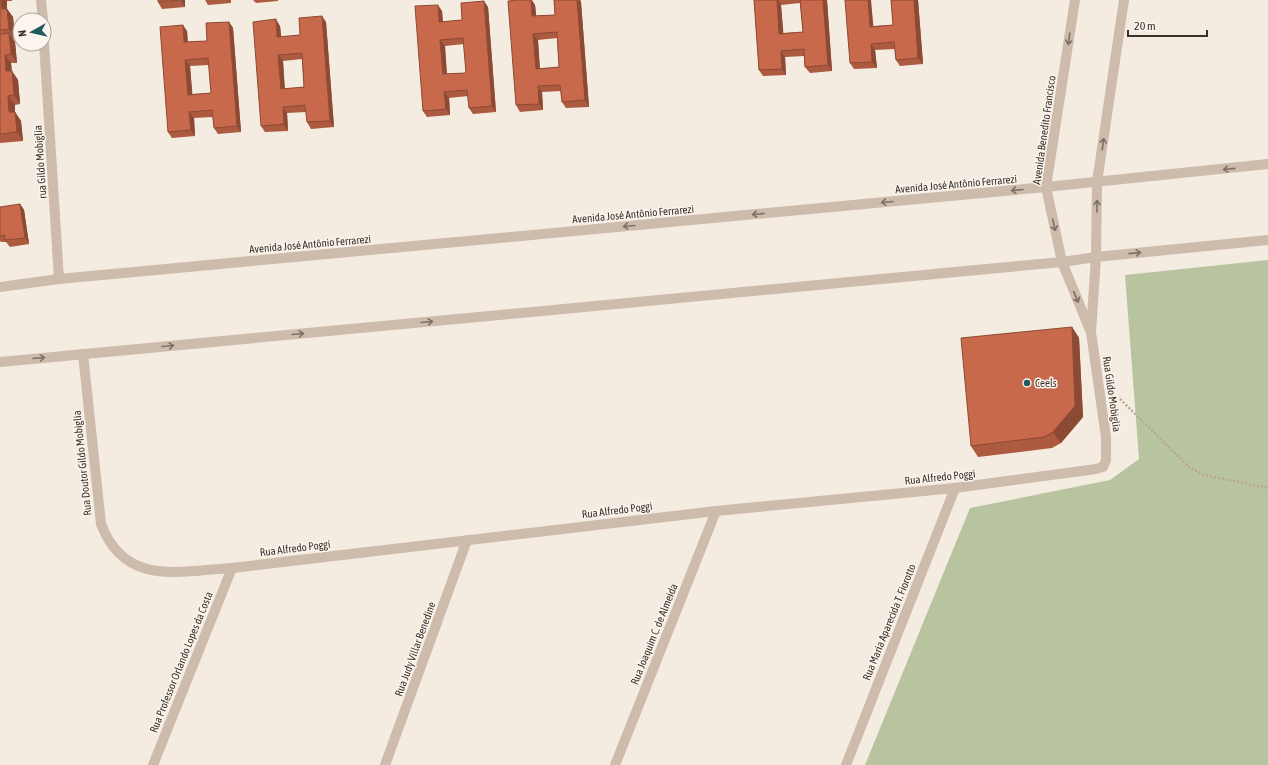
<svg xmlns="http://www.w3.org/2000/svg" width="1268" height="765" font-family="'Asap Condensed',sans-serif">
  <rect width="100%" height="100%" fill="#f4ebe1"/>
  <polygon fill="#b8c4a0" points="1268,260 1268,765 865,765 970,508 1110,480 1139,459 1125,275"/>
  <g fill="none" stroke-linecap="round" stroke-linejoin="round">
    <polyline stroke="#b9a596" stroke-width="2.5" stroke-dasharray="2 2" stroke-linecap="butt" points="1120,399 1190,468 1204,475 1268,488"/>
    <g stroke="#cdbbac" stroke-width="10">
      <polyline points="41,0 43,20"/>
      <polyline points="44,43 59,279"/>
      <polyline points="1062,262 1090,330"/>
      <path d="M 83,354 L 101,524 C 125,587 179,571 232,568 L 716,511 L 955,488 L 1096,469 L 1103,467 L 1106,460 L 1106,437 L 1091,332 L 1096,257"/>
      <polyline points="153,765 232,568"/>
      <polyline points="385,765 467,540"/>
      <polyline points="615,765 716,511"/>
      <polyline points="846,765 955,488"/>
    </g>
    <g stroke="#cdbbac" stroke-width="10">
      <polyline points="1096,257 1097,182 1124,0"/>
      <polyline points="1062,262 1046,187 1075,0"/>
      <polyline points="0,287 59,279 1046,187 1268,164"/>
      <polyline points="0,362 1062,262 1096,257 1268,240"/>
    </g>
  </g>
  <g fill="#ac5a40" fill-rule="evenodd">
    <polygon points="0,0 12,0 12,1 7,1 7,9 13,17 15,38 13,38 15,42 17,63 11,63 12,71 18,80 20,104 15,105 15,112 21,121 23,141 0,143"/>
    <polygon points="185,0 185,7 162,9 158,2"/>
    <polygon points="205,0 231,0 231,3 208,5"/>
    <polygon points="253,0 278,0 278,1 256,3"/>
    <path d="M 517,0 L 532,0 L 535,5 L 536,16 L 555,15 L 554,0 L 580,0 L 581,2 L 589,107 L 566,108 L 562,102 L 561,91 L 542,92 L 543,110 L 520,112 L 516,105 ZM 557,38 L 559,67 L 540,69 L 538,40 Z"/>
    <path d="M 754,0 L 827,0 L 832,71 L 810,73 L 805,67 L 804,56 L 785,57 L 786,75 L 763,76 L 759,70 ZM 800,3 L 803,32 L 783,33 L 781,5 Z"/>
    <polygon points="891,0 918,0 923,64 900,66 896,60 895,49 875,50 877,68 854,69 850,63 874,26 893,25"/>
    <path d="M 488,7 L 496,112 L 473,114 L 469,108 L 468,96 L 449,98 L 450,115 L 427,117 L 423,111 L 442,11 L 443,22 L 462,20 ZM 464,44 L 466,73 L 447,74 L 445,46 Z"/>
    <path d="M 229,22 L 233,28 L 241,132 L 218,134 L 214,128 L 213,117 L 194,118 L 195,136 L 172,138 L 168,132 L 187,31 L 188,42 L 207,41 ZM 209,65 L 211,93 L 192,94 L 190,66 Z"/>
    <path d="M 326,22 L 334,127 L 311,129 L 307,122 L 306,112 L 287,113 L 288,131 L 265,132 L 261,126 L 280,26 L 281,37 L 300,35 ZM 302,59 L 304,87 L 285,89 L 283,61 Z"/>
    <polygon points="20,204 24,210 29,244 10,247 6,242 1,242 0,241 0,207"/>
    <polygon points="1072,327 1079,338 1083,417 1061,443 1052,448 978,457 971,446"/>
  </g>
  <g fill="#8c4a34">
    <polygon points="1,0 6,0 7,1 7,9 13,17 15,38 9,29 2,9"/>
    <polygon points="181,0 185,0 185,7"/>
    <polygon points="531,0 535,5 537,22 532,16"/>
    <polygon points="577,0 580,0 581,2 589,107 585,100"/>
    <polygon points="777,0 778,0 781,5 784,40 779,34"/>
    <polygon points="823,0 827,0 832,71 828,65"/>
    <polygon points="868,0 871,0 874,33 870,27"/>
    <polygon points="914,0 918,0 923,64 918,58"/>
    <polygon points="484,1 488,7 496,112 492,106"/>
    <polygon points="438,5 442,11 443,28 439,22"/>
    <polygon points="322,16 326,22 334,127 330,121"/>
    <polygon points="276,19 280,26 282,43 277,37"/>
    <polygon points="229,22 233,28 241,132 237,126"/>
    <polygon points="183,25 187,31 188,49 184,42"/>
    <polygon points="9,33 15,42 17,63 11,54"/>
    <polygon points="533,34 538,40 540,75 536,69"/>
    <polygon points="440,40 445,46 447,80 443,74"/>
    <polygon points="871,44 875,50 877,68 872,62"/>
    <polygon points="781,51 785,57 786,75 782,69"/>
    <polygon points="5,55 11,63 12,80 6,71"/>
    <polygon points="278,55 283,61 285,96 281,89"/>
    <polygon points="185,60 190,66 193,101 188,95"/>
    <polygon points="12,71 18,80 20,104 14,95"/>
    <polygon points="538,86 542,92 543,110 539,104"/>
    <polygon points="444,92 449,98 450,115 446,109"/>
    <polygon points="8,96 15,105 15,121 9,112"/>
    <polygon points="283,107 287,113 288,131 284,124"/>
    <polygon points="15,112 21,121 23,141 17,132"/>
    <polygon points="189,112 194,118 195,136 191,130"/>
    <polygon points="20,204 24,210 29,244 25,238"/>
    <polygon points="1072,327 1079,338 1083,417 1061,443 1053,432"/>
  </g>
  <g fill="#c8694b" stroke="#8c4a34" fill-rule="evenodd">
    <polygon points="0,0 1,0 2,9 7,9 9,29 0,30"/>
    <polygon points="158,0 181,0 158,2"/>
    <path d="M 517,0 L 531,0 L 532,16 L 555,15 L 554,0 L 577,0 L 585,100 L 562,102 L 560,85 L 538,86 L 539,104 L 516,105 L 508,1 ZM 557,32 L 559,67 L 536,69 L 533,34 Z"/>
    <polygon points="754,0 777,0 779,34 803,32 800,0 823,0 828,65 805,67 804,49 781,51 782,69 759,70"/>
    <polygon points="845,0 868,0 870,27 893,25 891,0 914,0 918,58 896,60 894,42 871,44 872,62 850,63"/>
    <path d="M 484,1 L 492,106 L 469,108 L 467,90 L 444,92 L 446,109 L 423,111 L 415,6 L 438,5 L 439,22 L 462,20 L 461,3 ZM 463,38 L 466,73 L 443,74 L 440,40 Z"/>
    <path d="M 322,16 L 330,121 L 307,122 L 305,105 L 283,107 L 284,124 L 261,126 L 253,22 L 276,19 L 277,37 L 300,35 L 299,18 ZM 302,53 L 304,87 L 281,89 L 278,55 Z"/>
    <path d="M 229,22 L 237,126 L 214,128 L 212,110 L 189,112 L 191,130 L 168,132 L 160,27 L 183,25 L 184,42 L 207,41 L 206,23 ZM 208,58 L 211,93 L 188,95 L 185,60 Z"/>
    <polygon points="9,33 11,54 5,55 6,71 12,71 14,95 8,96 9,112 15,112 17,132 0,134 0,34"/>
    <polygon points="20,204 25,238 5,240 5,235 0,236 0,207"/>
    <polygon points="1072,327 1075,406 1053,432 1044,437 971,446 961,338"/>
  </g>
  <defs><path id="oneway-shaft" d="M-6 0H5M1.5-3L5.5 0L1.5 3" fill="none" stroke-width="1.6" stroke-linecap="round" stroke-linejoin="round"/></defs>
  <g stroke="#7d6f65">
    <use href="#oneway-shaft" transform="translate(1069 39) rotate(99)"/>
    <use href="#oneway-shaft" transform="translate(1103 144) rotate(-82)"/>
    <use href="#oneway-shaft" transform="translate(1229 169) rotate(174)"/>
    <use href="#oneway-shaft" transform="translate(1017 190) rotate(175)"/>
    <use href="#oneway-shaft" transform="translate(887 202) rotate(175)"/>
    <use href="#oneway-shaft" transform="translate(1097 206) rotate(-89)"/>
    <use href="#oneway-shaft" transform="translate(758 214) rotate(175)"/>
    <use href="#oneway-shaft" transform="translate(1054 225) rotate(78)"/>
    <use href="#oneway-shaft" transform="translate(629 226) rotate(175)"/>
    <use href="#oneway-shaft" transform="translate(1135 253) rotate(-6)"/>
    <use href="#oneway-shaft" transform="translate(1076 297) rotate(67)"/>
    <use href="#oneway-shaft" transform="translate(427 322) rotate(-5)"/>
    <use href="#oneway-shaft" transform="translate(298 334) rotate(-5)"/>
    <use href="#oneway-shaft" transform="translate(168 346) rotate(-5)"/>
    <use href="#oneway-shaft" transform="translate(39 358) rotate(-5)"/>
  </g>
  <circle fill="#1f5a5e" stroke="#fbf5ee" stroke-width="1.5" cx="1027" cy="383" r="4"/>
  <g text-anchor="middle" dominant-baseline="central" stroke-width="3" stroke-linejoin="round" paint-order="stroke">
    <g font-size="11" fill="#3b302b" stroke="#fbf5ee">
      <text transform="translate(1044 130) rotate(-82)">Avenida Benedito Francisco</text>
      <text transform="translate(40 162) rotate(-94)">rua Gildo Mobiglia</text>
      <text transform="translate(956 184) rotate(-5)">Avenida José Antônio Ferrarezi</text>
      <text transform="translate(633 214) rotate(-5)">Avenida José Antônio Ferrarezi</text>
      <text transform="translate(310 244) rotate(-5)">Avenida José Antônio Ferrarezi</text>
      <text transform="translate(1112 394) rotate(82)">Rua Gildo Mobiglia</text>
      <text transform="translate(82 463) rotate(-96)">Rua Doutor Gildo Mobiglia</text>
      <text transform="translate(940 477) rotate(-6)">Rua Alfredo Poggi</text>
      <text transform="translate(617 510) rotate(-7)">Rua Alfredo Poggi</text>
      <text transform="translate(295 548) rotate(-7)">Rua Alfredo Poggi</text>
      <text transform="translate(889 622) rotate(-68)">Rua Maria Aparecida T. Fiorotto</text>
      <text transform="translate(654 634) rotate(-68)">Rua Joaquim C. de Almeida</text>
      <text transform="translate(415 649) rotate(-70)">Rua Judy Villar Benedine</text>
      <text transform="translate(181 662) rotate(-68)">Rua Professor Orlando Lopes da Costa</text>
    </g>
    <g font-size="11" fill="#3b302b" stroke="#fbf5ee" text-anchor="start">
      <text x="1035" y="383">Ceels</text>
    </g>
  </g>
  <g transform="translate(32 32) rotate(262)"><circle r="19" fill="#fbf5ee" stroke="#aea6a0"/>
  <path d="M0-3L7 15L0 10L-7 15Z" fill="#1f5a5e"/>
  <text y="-6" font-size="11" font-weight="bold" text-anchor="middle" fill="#3b302b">N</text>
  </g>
  <path d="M1128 30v6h79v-6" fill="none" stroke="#3b302b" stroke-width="2"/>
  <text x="1134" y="30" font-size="12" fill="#3b302b" stroke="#fbf5ee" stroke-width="3" paint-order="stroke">20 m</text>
</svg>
